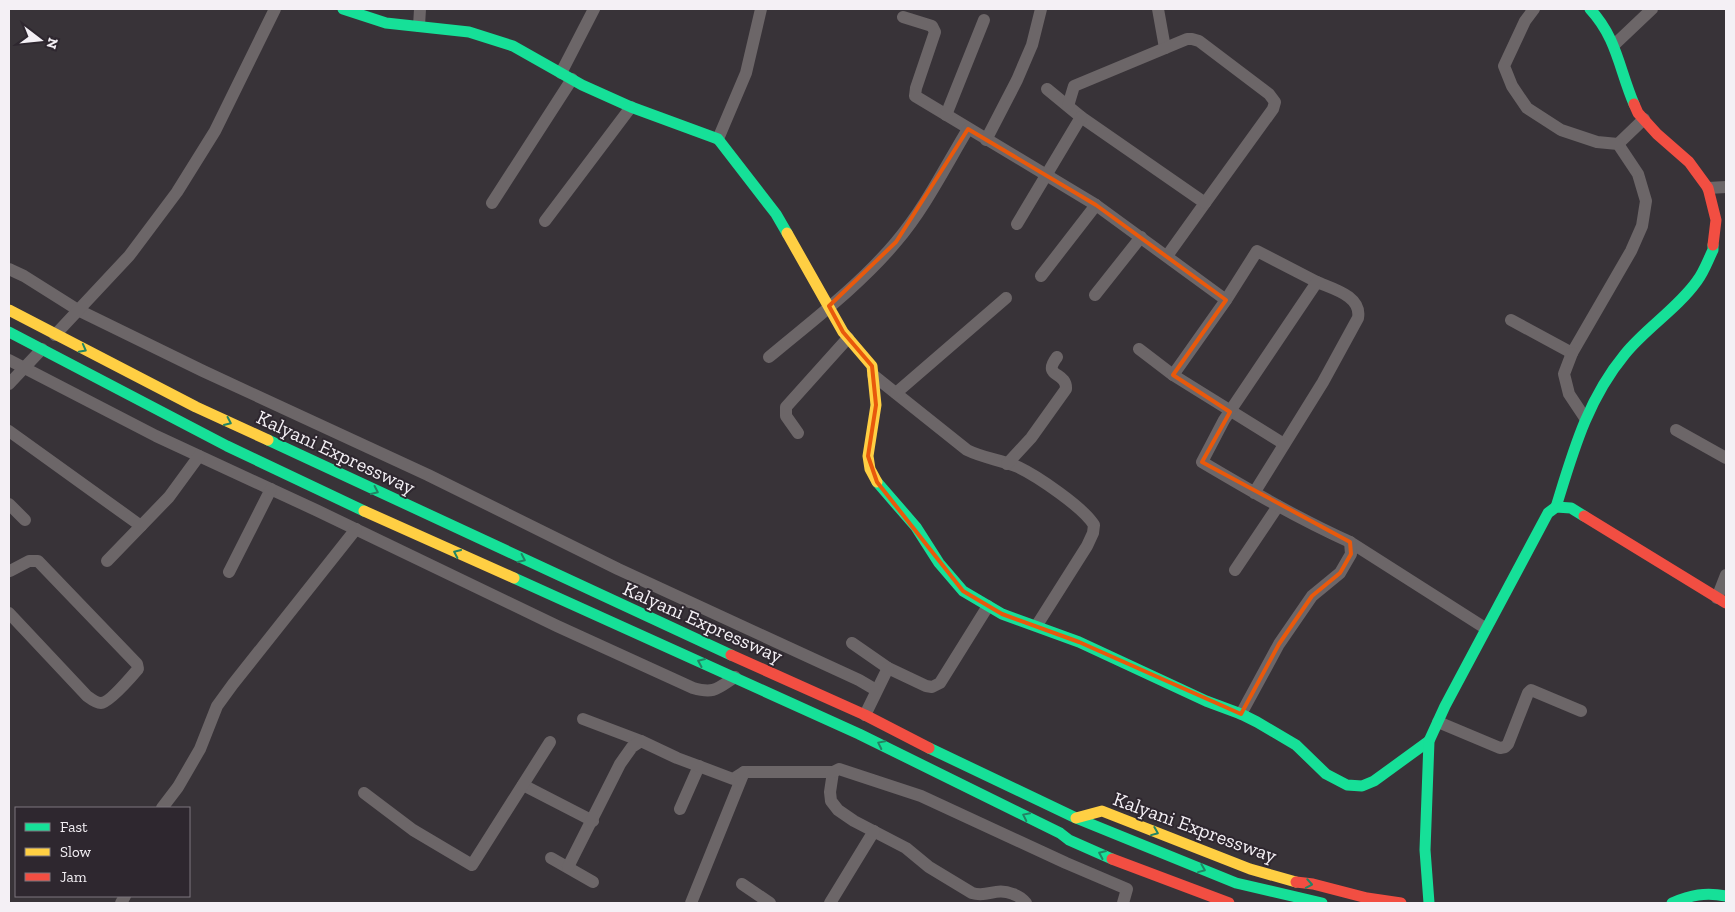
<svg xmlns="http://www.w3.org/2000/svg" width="1735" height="912" font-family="'Zilla Slab',serif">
  <rect width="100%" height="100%" fill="#383338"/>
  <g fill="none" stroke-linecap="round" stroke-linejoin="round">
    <g stroke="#6c6668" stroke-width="12">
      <polyline points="1158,9 1165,48"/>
      <polyline points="903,17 932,26 935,32 916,88 915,96 1096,205 1226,300 1257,251 1317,282"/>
      <polyline points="419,26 420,9"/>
      <polyline points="1614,45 1652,9"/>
      <polyline points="561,73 594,9"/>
      <polyline points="1047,89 1081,117 1205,203 1167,256"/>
      <polyline points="1068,106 1074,86 1187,39 1192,39 1199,41 1269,94 1275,102 1273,109 1205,203"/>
      <polyline points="946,115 984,20"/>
      <polyline points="718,139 746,73 761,9"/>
      <polyline points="986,140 1017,80 1032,45 1041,9"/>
      <polyline points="1618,144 1644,119"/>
      <polyline points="1708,188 1726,187"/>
      <polyline points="492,203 572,79"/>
      <polyline points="545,221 631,107"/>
      <polyline points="1017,224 1081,117"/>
      <polyline points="9,269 24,276 78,310 203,371 428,475 618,569 859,680 876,690"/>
      <polyline points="1041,276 1096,205"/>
      <polyline points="1095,295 1141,237"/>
      <polyline points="1511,320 1572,353 1631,251 1642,226 1646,201 1638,174 1618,144 1597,142 1561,130 1527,108 1512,86 1504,66 1525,21 1534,9"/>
      <polyline points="55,335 129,256 177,192 215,131 275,9"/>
      <polyline points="1139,349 1173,375 1284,444"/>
      <polyline points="1572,353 1564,374 1569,394 1585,418"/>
      <path d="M 769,357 C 812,321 860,285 896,242 C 925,208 945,167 968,129"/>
      <path d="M 9,360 L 156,436 L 318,511 L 557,626 L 693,688 C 714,694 717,689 735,677"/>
      <path d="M 873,375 L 967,450 C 983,458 1001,460 1018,467 C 1037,476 1083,507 1094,525 L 1093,533 L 1087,546 L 1037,625"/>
      <polyline points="1173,375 1226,300"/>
      <polyline points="9,384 42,349"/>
      <polyline points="896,393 1006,298"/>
      <polyline points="1676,430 1726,458"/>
      <polyline points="9,431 141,526"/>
      <polyline points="798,433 786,416 786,407 848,338"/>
      <path d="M 1007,464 L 1031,438 L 1066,389 C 1067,371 1041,378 1057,357"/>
      <polyline points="9,504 25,520"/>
      <polyline points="1350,542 1485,628"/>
      <polyline points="107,561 169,497 199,456"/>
      <path d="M 9,570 L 10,571 L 29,561 L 38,561 L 137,664 L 138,669 C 132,676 109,703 101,703 C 96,703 91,699 87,696 L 9,613"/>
      <polyline points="1235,570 1278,506"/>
      <polyline points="229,572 271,489"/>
      <polyline points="1717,598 1726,575"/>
      <polyline points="852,643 888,668 926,686 932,687 940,683 988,606"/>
      <path d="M 1241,714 L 1279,644 L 1312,596 L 1340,573 L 1351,554 L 1350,542 C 1299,519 1251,491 1202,462 L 1224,420 L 1317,282 C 1333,289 1362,296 1358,318 L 1323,382 L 1254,493"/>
      <polyline points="865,715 888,668"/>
      <polyline points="583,719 641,741"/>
      <polyline points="1438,722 1500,748 1505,747 1508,744 1528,693 1531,690 1581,711"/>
      <path d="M 833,772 L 830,792 L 831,801 L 838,810 L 854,821 L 906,848 L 929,867 L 972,893 C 988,898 995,887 1013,894 C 1019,896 1022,898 1026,903"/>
      <polyline points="523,785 593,821"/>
      <polyline points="364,793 413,830 472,865 550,742"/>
      <polyline points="162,808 178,787 200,749 217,706 233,684 356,529"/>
      <polyline points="680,809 699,766"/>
      <polyline points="551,858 593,882"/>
      <polyline points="568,867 620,764 632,747 641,741 677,758 733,779 744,772 833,772 839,769 921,796 1066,863 1127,889 1123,903"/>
      <polyline points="742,884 770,903"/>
      <polyline points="121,903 125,896"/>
      <polyline points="691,903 744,772"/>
      <polyline points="830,903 874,831"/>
    </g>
    <g stroke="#16e098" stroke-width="11">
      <polyline points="343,9 386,23 469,32 513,46 582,85 631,107 718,139 776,214 787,233"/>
      <path d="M 1590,9 C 1617,38 1619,69 1634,104"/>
      <polyline points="9,332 227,446 364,511"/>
      <polyline points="268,440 731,655"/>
      <polyline points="877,482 916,527 939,563 963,591 1002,614 1079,642 1206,701 1241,714 1257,722 1296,745 1326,774 1347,785 1362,786 1374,781 1429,741"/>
      <path d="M 1556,507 C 1573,452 1587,400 1625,354 C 1646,328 1677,309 1697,281 C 1704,272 1708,260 1713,250 L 1713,245"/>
      <polyline points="514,578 859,734 1060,833 1069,840 1112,859"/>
      <polyline points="929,748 1076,818 1236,883 1322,903"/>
      <polyline points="1429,903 1425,850 1429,741 1445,706 1548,513 1556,507 1571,508 1584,516"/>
      <path d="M 1672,903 C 1691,895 1705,892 1726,896"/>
    </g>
    <g stroke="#ffcf43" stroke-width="11">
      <polyline points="787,233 843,332 872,366 876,405 868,456 870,469 877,482"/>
      <polyline points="9,310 196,407 268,440"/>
      <polyline points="364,511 514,578"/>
      <polyline points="1076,818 1102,811 1250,869 1296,882"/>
    </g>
    <g stroke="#f24e42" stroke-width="11">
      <polyline points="1634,104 1638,113 1657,134 1689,162 1708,188 1716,220 1713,245"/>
      <polyline points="1584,516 1726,603"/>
      <polyline points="731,655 865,715 929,748"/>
      <polyline points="1112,859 1229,903"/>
      <polyline points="1296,882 1313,884 1367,898 1401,903"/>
    </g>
  </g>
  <defs><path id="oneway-chevron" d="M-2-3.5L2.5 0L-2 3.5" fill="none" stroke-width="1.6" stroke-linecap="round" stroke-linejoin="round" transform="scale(1.25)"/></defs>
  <g stroke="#228464">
    <use href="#oneway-chevron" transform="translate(83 349) rotate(28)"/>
    <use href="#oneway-chevron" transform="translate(228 422) rotate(25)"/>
    <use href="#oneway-chevron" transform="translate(375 491) rotate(25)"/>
    <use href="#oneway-chevron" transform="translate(457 553) rotate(-155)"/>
    <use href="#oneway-chevron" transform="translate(522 559) rotate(25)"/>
    <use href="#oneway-chevron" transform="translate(701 662) rotate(-156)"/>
    <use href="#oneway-chevron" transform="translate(881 744) rotate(-154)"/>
    <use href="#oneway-chevron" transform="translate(1026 816) rotate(-154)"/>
    <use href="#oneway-chevron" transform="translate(1155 832) rotate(22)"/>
    <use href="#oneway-chevron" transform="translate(1102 854) rotate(-156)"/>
    <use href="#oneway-chevron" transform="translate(1202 869) rotate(22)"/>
    <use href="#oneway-chevron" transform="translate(1309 884) rotate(10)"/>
  </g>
  <path fill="none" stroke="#e8590c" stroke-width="4" stroke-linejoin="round" d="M 968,129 L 1096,205 L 1226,300 L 1173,375 L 1230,412 L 1202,462 L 1350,542 L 1351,554 L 1340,573 L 1312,596 L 1279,644 L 1241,714 L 1079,642 L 1002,614 L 963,591 L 877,482 L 868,456 L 876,405 L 872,366 L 843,332 L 829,306 L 896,242 Z"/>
  <g text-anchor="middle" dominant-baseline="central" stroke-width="4" stroke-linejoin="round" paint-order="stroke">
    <g font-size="20" fill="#f4f0f5" stroke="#2e272f">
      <text transform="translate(336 452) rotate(25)">Kalyani Expressway</text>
      <text transform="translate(703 622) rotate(24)">Kalyani Expressway</text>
      <text transform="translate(1195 827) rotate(20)">Kalyani Expressway</text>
    </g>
  </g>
  <rect width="1735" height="912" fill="none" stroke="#f4f0f5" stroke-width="20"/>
  <rect x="15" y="807" width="175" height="90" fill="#2e272f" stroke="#7d777e"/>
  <rect x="25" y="823" width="25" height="8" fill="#16e098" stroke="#7d777e"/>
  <text x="60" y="832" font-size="15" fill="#f4f0f5">Fast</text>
  <rect x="25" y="848" width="25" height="8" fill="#ffcf43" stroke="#7d777e"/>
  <text x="60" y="857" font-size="15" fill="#f4f0f5">Slow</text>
  <rect x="25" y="873" width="25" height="8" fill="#f24e42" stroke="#7d777e"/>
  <text x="60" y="882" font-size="15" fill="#f4f0f5">Jam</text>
  <g transform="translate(40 40) rotate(106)" stroke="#2e272f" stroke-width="4" paint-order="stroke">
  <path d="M0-4L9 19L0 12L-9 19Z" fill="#f4f0f5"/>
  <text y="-8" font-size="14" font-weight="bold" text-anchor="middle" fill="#f4f0f5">N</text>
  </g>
</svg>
